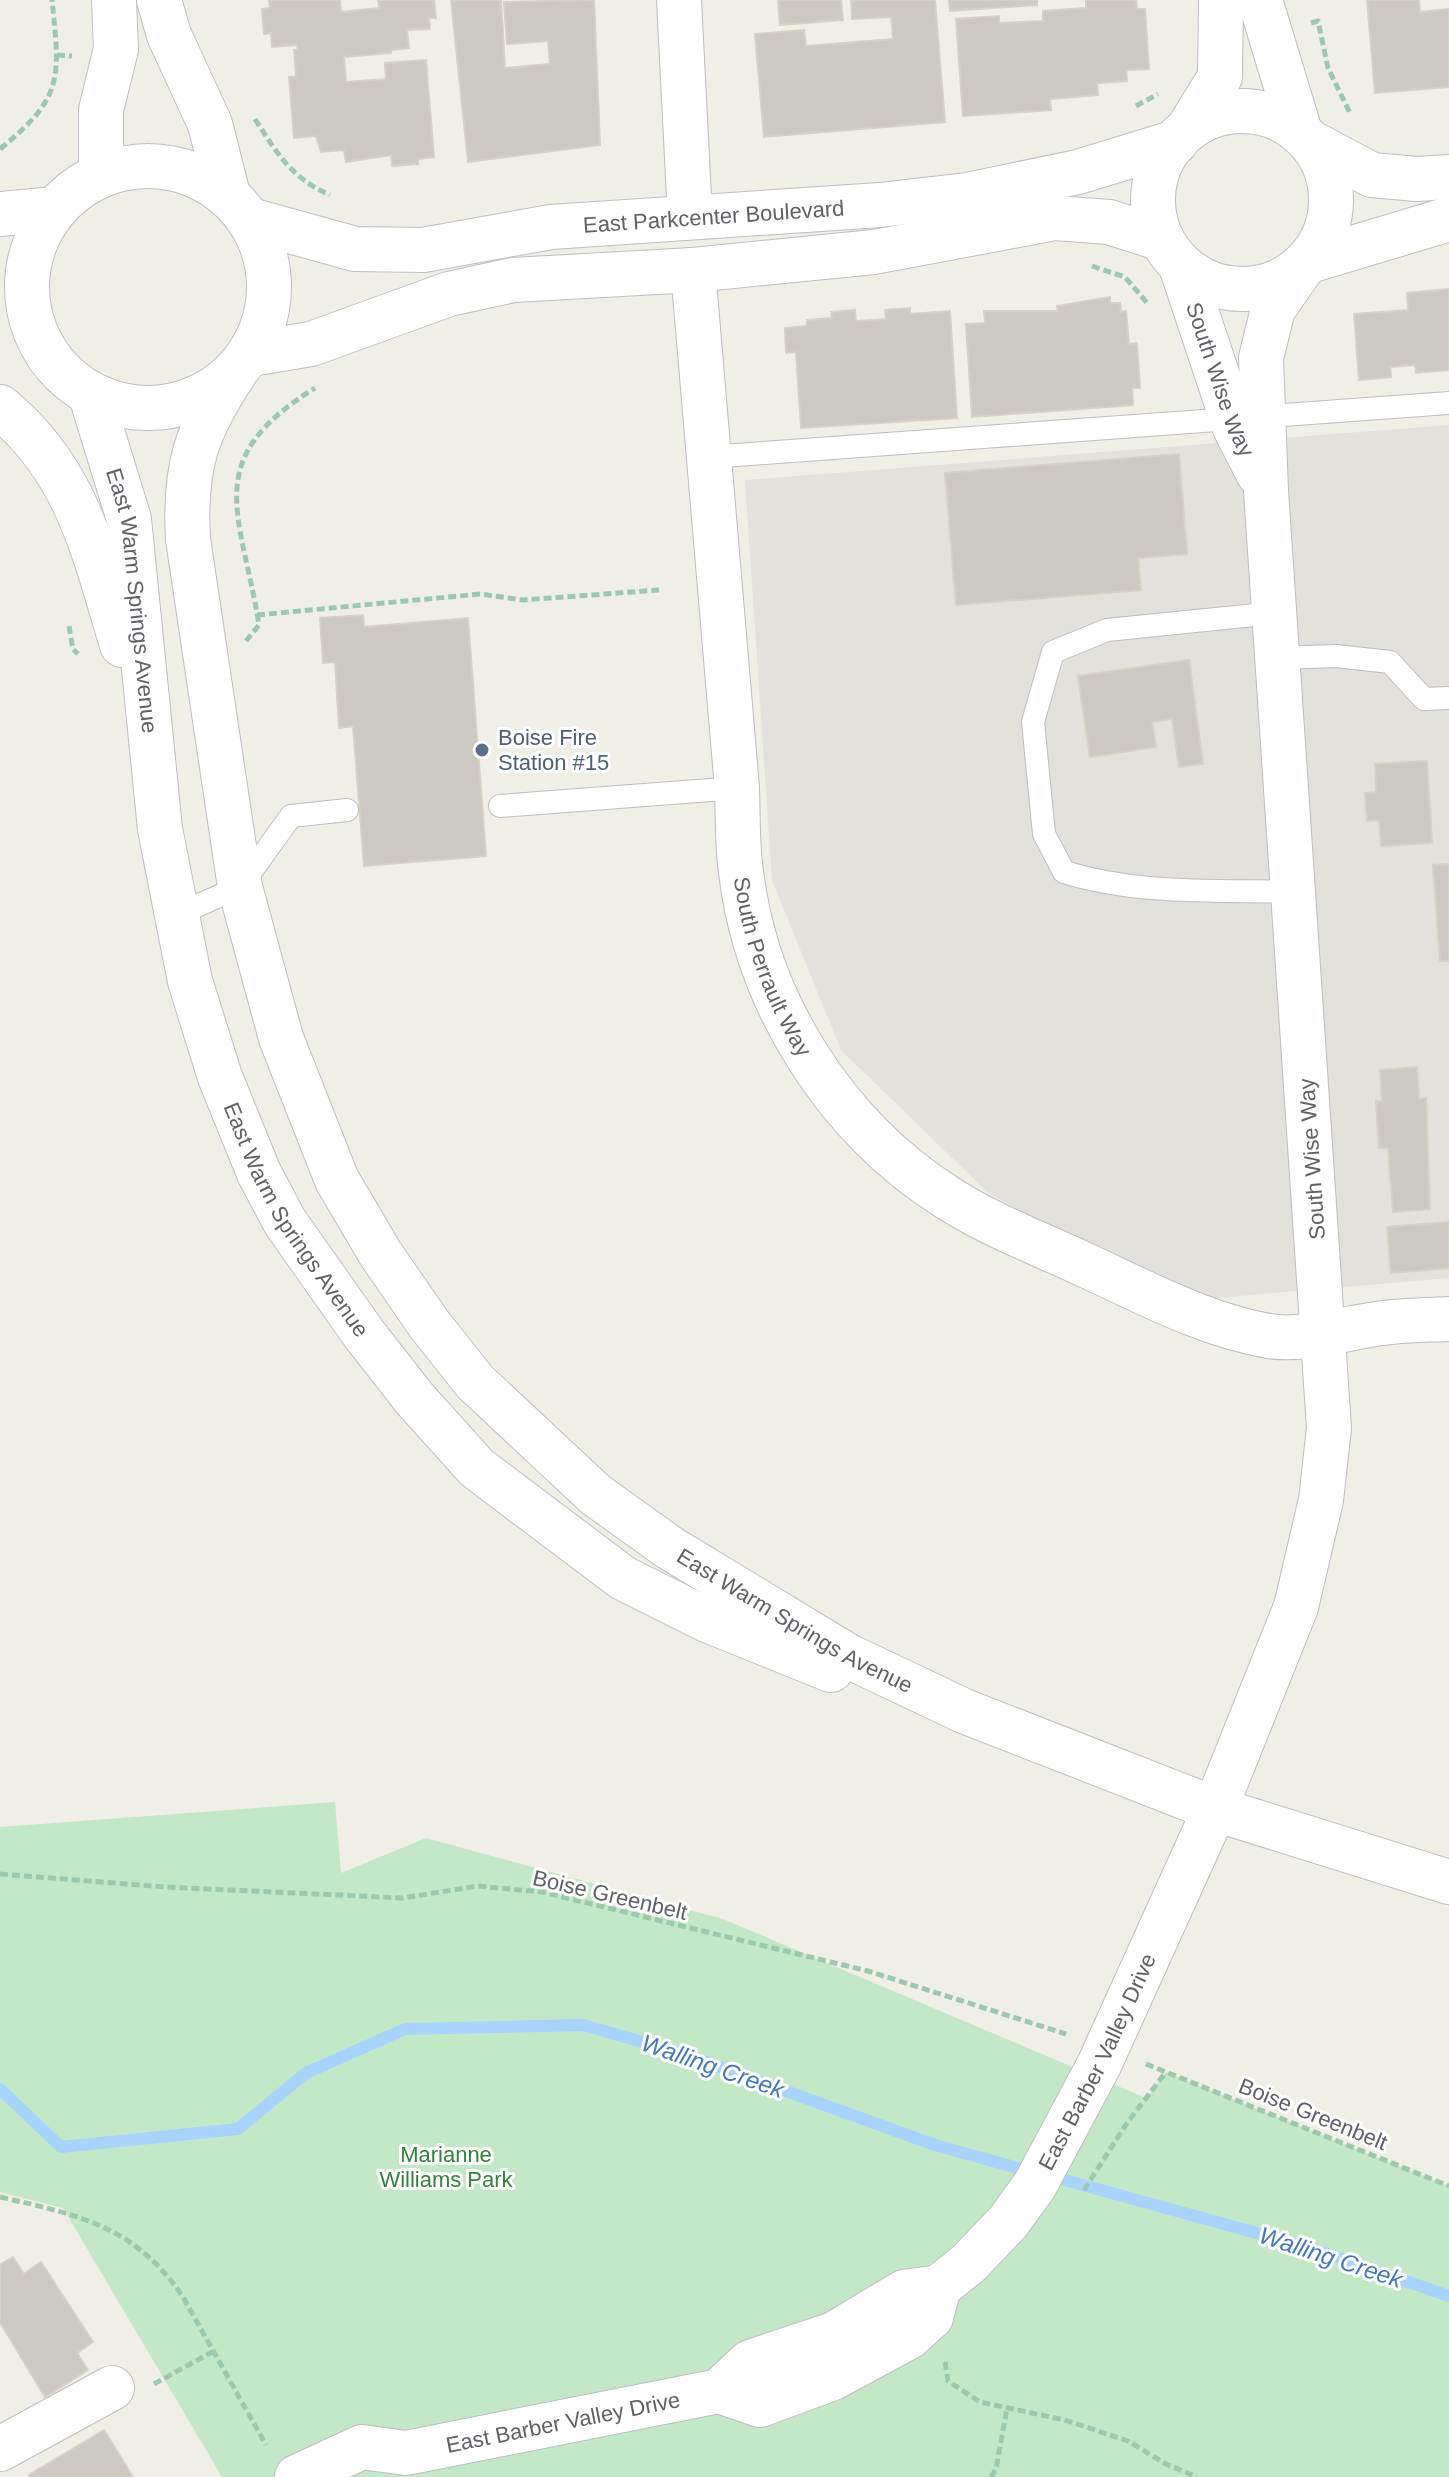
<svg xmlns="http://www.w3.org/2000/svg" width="1449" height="2477" font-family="Helvetica,sans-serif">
  <rect width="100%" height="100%" fill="#f0efe6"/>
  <polygon fill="#e2e1db" points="1449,425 1449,1278 1180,1301 987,1192 841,1050 772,880 745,480"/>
  <polygon fill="#c3e8c5" points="335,1802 341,1873 426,1838 723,1919 1146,2098 1166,2072 1449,2186 1449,2477 222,2477 63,2208 0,2192 0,1827"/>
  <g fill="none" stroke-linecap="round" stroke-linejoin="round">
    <g stroke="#a8d3ff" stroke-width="12">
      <polyline points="0,2089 61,2147 238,2129 306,2073 405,2029 583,2025 681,2053 935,2145 1032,2172"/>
      <polyline points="1050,2176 1304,2246 1449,2296"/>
    </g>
  </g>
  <g fill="#ccc9c3" stroke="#d5d1c4" stroke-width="2">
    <polygon points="269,0 340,0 341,12 379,8 378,0 434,0 436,18 429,18 430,29 407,30 409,48 391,50 391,53 344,57 346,82 386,79 385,63 426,60 434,157 418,159 418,164 392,166 391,155 346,162 344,150 321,152 316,136 294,138 289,77 296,76 294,50 298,50 297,45 272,47 271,33 264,34 262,9 270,8"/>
    <polygon points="451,0 501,0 505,68 550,64 548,41 507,44 504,2 594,0 600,145 468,162"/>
    <polygon points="778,0 841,0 843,20 780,25"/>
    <polygon points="851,0 935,0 945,122 764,137 755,34 804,30 806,46 893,39 891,17 852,19"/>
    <polygon points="949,0 1037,0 1037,5 950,11"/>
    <polygon points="1086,0 1136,0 1137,9 1145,9 1149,69 1126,70 1127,81 1097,83 1098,95 1050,99 1051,110 963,116 956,19 999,16 999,23 1043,21 1043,11 1086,8"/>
    <polygon points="1367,0 1419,0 1420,12 1449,9 1449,87 1375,93"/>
    <polygon points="1449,289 1449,370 1416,373 1415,365 1390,367 1391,377 1359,380 1354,314 1408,310 1407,293"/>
    <polygon points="1110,297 1110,303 1120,303 1121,312 1126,311 1129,344 1137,343 1140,388 1132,388 1133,405 972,417 966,324 985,323 984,311 1058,311 1057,306"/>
    <polygon points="910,308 910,314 950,311 957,418 801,428 796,352 786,353 785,328 807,326 807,320 832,318 831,312 855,310 856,321 886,319 885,310"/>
    <polygon points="1179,454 1187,554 1138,558 1141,590 956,605 945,473"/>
    <polygon points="363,615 364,627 468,618 486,856 364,866 353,726 339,728 335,662 323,663 320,618"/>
    <polygon points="1189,660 1203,764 1179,767 1172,719 1152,722 1156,747 1090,757 1078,676"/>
    <polygon points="1427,761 1432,843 1381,846 1379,820 1367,821 1365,793 1376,792 1375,764"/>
    <polygon points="1449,864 1449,961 1440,961 1433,865"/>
    <polygon points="1417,1067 1419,1099 1426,1098 1430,1209 1393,1212 1388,1148 1379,1148 1376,1101 1382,1101 1380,1070"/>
    <polygon points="1449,1222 1449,1268 1391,1273 1387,1227"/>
    <polygon points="13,2257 24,2274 41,2262 93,2342 77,2353 88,2370 45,2397 0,2322 0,2265"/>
    <polygon points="104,2430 133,2477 30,2477 29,2475"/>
  </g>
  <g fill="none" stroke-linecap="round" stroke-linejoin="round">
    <defs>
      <g id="lane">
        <polyline points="709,457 1449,403"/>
        <path d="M 1275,613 L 1107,630 L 1053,652 L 1033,722 L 1044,834 L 1064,872 C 1138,895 1217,890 1294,892"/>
        <polyline points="1278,658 1336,656 1390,662 1424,699 1449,698"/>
        <polyline points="500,806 737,788"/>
        <polyline points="176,915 240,887 291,816 347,810"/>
      </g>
      <g id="street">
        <polyline points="679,0 690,217"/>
        <polyline points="1260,0 1300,132"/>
        <polyline points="1188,129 1220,77 1221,0"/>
        <path id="s1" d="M 1181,266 L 1235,428 L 1258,473"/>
        <path id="s2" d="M 693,270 L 737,788 C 738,816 737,844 741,872 C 757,1004 836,1127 948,1198 C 990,1225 1038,1243 1083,1264 C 1142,1291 1204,1325 1269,1336 C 1305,1342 1347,1327 1383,1323 C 1405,1320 1427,1320 1449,1319"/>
        <polyline points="719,2391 760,2405 833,2378 909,2337 931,2317 939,2287"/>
        <polyline points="0,2449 112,2388"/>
        <path id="s3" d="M 297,2477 L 362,2447 L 406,2453 L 719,2391 L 750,2362 L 834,2334 L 904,2292 L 939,2287 L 969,2263 L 1008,2222 L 1035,2185 L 1099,2065 L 1215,1809 L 1296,1607 L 1321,1500 L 1329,1428 L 1266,491 L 1261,358 L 1273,309 L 1306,262"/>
      </g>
      <g id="secondary">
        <polyline points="159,0 169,35 210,124 228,195"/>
        <circle cx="1242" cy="200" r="89"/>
        <polyline points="1312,143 1372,175 1417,179 1449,177"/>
        <circle cx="148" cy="287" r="121"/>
        <polyline points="101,174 101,110 116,49 114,0"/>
        <polyline points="0,214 55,209"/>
        <path id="s4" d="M 250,220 L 355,249 L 423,250 L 551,227 L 880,205 L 967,195 L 1078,172 L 1176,142"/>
        <polyline points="1306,262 1449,219"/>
        <polyline points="250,354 311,344 449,294 513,280 693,270 874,252 1055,218 1109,222 1162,239"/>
        <path id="s5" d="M 236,371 C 196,431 184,466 188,539 L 240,887 L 281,1038 L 337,1180 L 380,1253 L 429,1324 L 475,1382 L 596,1495 L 670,1548 L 848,1656 L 964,1711 L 1215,1809 L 1449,1882"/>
        <path id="s6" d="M 91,396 L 129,519 L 160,829 L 190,981 L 220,1077 L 259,1173 L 285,1222 L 364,1334 L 414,1398 L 477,1468 L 623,1578 L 707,1620 L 831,1670"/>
        <path d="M 0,407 C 78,471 94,553 122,645"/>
      </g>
    </defs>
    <use href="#lane" stroke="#bbbdc2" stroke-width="24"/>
    <use href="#street" stroke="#bbbdc2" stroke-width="46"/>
    <use href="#secondary" stroke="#bcbec4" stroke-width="46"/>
    <g stroke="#9cc9ac" stroke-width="5" stroke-dasharray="8 4" stroke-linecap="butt">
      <polyline points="1311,23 1318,21 1328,68 1350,113"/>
      <polyline points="57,55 72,56"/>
      <polyline points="1136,106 1158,94"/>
      <path d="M 255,119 C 277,153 291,178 330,195"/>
      <path d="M 0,149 C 64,97 60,78 52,0"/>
      <polyline points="1092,266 1125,277 1148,304"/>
      <polyline points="257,615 480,594 523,600 659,590"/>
      <polyline points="69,626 73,649 78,654"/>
      <path d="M 246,641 L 259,625 C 241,512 199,460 315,388"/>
      <polyline points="0,1874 165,1887 403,1898 478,1886 542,1892 868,1971 1066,2034"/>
      <polyline points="1146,2064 1449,2186"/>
      <polyline points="1084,2190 1127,2123 1166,2072"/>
      <path d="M 0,2197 C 79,2215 135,2226 183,2297 L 266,2445"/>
      <polyline points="945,2362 948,2381 980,2402 1065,2420 1128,2441 1166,2464 1197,2477"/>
      <polyline points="154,2384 214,2351"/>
      <polyline points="991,2477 996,2469 1007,2408"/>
    </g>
    <use href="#lane" stroke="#fff" stroke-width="22"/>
    <use href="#street" stroke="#fff" stroke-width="44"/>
    <use href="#secondary" stroke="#fff" stroke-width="44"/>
  </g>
  <circle fill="#5c6f8a" stroke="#fff" stroke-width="3" cx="482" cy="750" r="8"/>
  <g text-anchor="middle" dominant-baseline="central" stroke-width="6" stroke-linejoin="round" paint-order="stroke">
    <g font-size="22" fill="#5e6167" stroke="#fff">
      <text stroke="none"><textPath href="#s4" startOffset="470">East Parkcenter Boulevard</textPath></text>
      <text stroke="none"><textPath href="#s1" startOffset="120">South Wise Way</textPath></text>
      <text stroke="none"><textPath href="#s6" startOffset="210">East Warm Springs Avenue</textPath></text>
      <text stroke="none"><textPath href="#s2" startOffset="704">South Perrault Way</textPath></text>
      <text transform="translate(1312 1159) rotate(-94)">South Wise Way</text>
      <text stroke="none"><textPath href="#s6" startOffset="858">East Warm Springs Avenue</textPath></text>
      <text stroke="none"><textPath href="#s5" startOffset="1486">East Warm Springs Avenue</textPath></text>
      <text transform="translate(610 1895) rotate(13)">Boise Greenbelt</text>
      <text stroke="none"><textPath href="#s3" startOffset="962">East Barber Valley Drive</textPath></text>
      <text transform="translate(1313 2114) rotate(22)">Boise Greenbelt</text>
      <text stroke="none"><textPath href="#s3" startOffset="276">East Barber Valley Drive</textPath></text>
    </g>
    <g font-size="22" fill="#4e5e75" stroke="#fff" text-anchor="start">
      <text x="498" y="737">Boise Fire<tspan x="498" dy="25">Station #15</tspan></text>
    </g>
    <g font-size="22" fill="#32823b" stroke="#fff">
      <text x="446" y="2154">Marianne<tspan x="446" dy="25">Williams Park</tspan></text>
    </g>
    <g font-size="24" font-style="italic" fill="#4377be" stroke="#fff">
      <text transform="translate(713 2066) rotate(19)">Walling Creek</text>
      <text transform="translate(1331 2257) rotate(18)">Walling Creek</text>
    </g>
  </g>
</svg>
